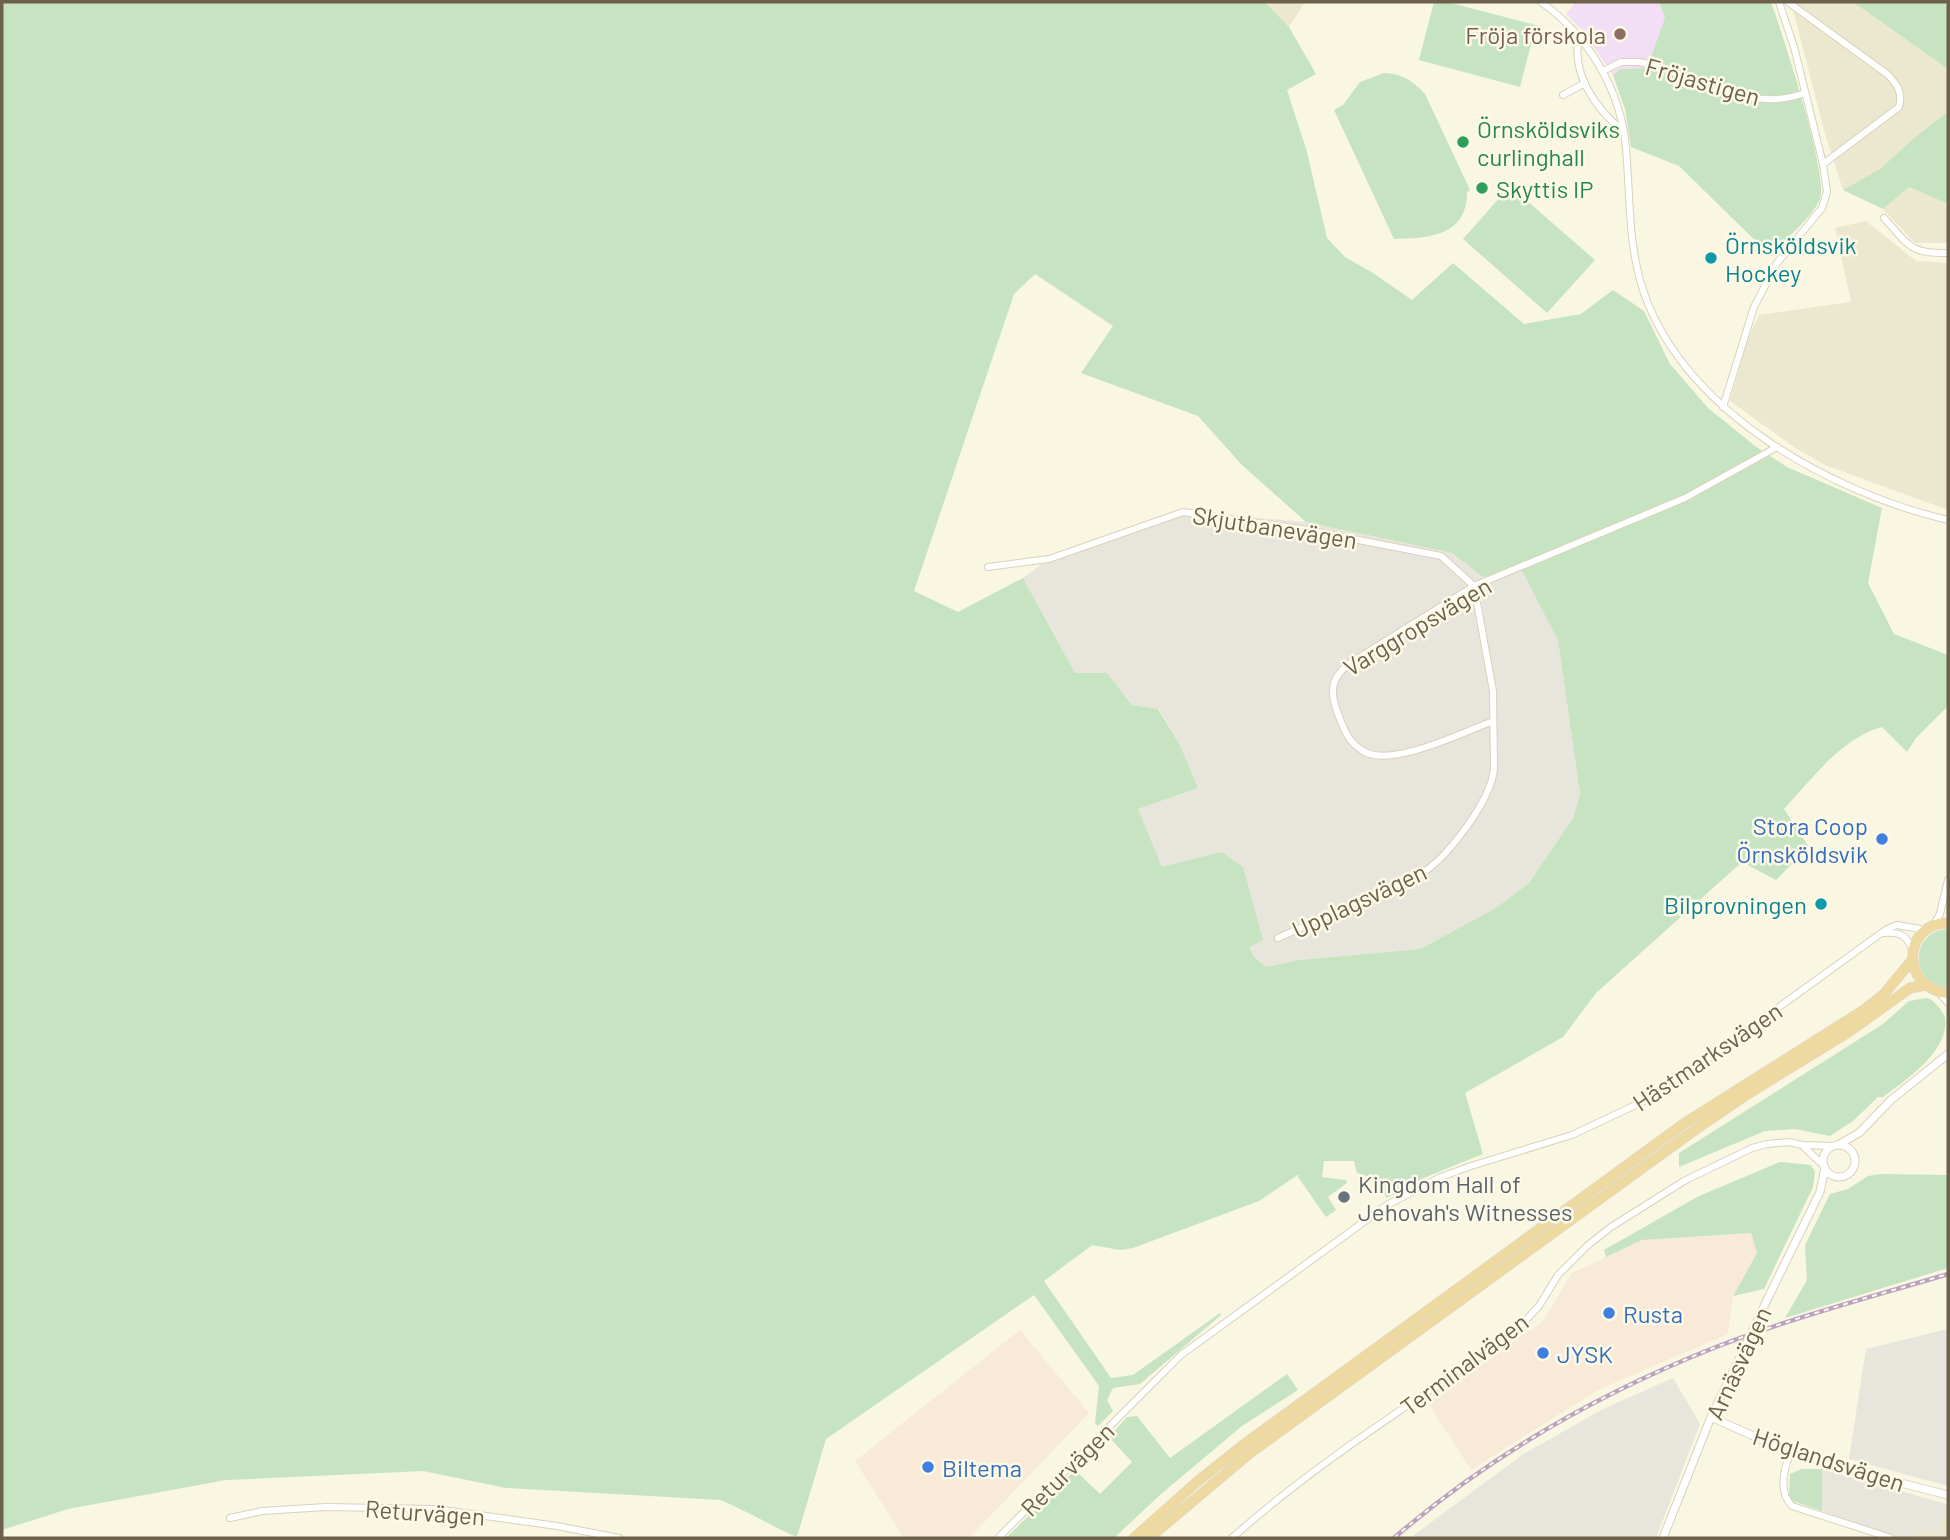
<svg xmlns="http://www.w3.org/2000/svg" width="1950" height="1540" font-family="Barlow,sans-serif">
  <rect width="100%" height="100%" fill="#f9f6e1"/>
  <g fill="#ece7cf">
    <polygon points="1265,2 1305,2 1289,27"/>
    <polygon points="1791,2 1853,2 1948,69 1948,112 1914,138 1880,169 1843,190 1824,130"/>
    <polygon points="1909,187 1948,204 1948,243 1915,243 1883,209"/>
    <polygon points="1866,221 1916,261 1948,263 1948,510 1825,465 1794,447 1730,401 1748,338 1759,315 1851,302 1835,228"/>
    <polygon points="1947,1504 1948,1538 1915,1538 1917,1530 1938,1533"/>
  </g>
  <g fill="#f8ead6">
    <polygon points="1751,1233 1757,1253 1733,1296 1728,1334 1598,1390 1471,1470 1428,1403 1542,1322 1572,1273 1642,1240"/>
    <polygon points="1020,1330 1089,1413 969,1538 904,1538 855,1461"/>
  </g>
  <g fill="#e8e5dc">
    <polygon points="1183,512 1306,522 1452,553 1483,577 1520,567 1558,639 1580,794 1573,818 1529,883 1496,908 1420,949 1299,960 1266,967 1254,957 1222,853 1162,868 1138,809 1198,788 1180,745 1159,709 1132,705 1107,673 1075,673 1023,578 1049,559"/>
    <polygon points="1948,1329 1948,1486 1849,1459 1866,1349"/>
    <polygon points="1673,1378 1700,1424 1656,1538 1410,1538 1522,1455 1603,1409"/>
    <polygon points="1822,1469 1947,1504 1938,1533 1917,1530 1915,1538 1898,1538 1822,1511"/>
  </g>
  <polygon fill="#f3dff5" points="1576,2 1664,2 1679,19 1652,54 1647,68 1620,69 1613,75 1582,30 1566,14"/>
  <g fill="#c6e4c2" fill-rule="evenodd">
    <path d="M 2,2 L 1265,2 L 1289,27 L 1316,74 L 1287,90 L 1307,152 L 1327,238 L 1345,257 L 1373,273 L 1412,300 L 1453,263 L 1524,324 L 1581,314 L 1613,290 L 1644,311 L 1670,364 L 1708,408 L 1755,446 L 1787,467 L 1882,508 L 1868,583 L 1894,634 L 1948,655 L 1948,706 L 1916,738 L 1907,752 L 1882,727 C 1841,738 1812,779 1784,809 L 1809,847 L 1776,880 L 1742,862 L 1596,993 L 1563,1037 L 1465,1093 L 1483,1154 L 1426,1177 L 1387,1198 L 1369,1177 L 1357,1173 L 1354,1161 L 1324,1161 L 1322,1177 L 1346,1180 L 1347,1183 L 1328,1197 L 1336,1210 L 1326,1217 L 1298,1177 L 1299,1174 L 1259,1201 L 1133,1248 L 1120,1250 L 1092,1245 L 1044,1281 L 1111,1378 L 1133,1375 L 1220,1313 L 1221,1315 L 1140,1384 L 1113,1388 L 1107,1400 L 1113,1411 L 1098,1426 L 1095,1423 L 1099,1386 L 1034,1295 L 826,1439 L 797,1537 C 771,1526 747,1511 721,1500 L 506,1488 L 423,1471 L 226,1480 L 68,1509 L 2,1530 ZM 1035,274 L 1113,326 L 1081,373 L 1198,416 L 1242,465 L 1306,522 L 1452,553 L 1483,577 L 1520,567 L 1558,640 L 1580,794 L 1573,818 L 1529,883 L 1496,908 L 1420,949 L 1299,960 L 1266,967 L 1254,957 L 1250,947 L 1263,940 L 1243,867 L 1222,852 L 1162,867 L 1138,809 L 1198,788 L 1180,745 L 1158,709 L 1132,705 L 1107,673 L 1075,673 L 1023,578 L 958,612 L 914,591 L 1014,294 Z"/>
    <polygon points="1434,2 1447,2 1536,25 1520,87 1419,60"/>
    <path d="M 1659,2 L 1771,2 C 1782,33 1829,175 1820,199 C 1813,217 1784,240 1770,255 L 1679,166 L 1631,147 L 1625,109 L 1613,75 L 1620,69 L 1647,68 L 1665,18 Z"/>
    <polygon points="1853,2 1946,2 1948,4 1948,69"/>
    <path d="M 1384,73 C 1403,74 1412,80 1425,94 L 1470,190 L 1467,192 C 1467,237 1428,238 1394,239 L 1334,110 L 1343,105 L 1360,82 Z"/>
    <polygon points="1948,112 1948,204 1909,187 1883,209 1843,190 1880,169 1914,138"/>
    <polygon points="1510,186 1595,260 1547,313 1463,239"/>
    <path d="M 1948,929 L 1948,987 C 1909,985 1909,931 1948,929 Z"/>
    <path d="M 1927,998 C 1935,1001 1941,1009 1945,1017 C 1950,1051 1906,1080 1883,1097 L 1878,1097 L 1853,1121 L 1830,1136 L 1795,1129 L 1765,1131 L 1679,1167 L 1679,1153 L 1883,1024 L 1909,1001 Z"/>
    <polygon points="1780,1162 1811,1165 1815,1172 1813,1187 1764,1289 1733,1296 1757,1253 1751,1233 1642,1240 1606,1257 1604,1250 1699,1196"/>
    <polygon points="1881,1174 1948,1175 1948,1268 1785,1318 1807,1280 1805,1245 1830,1194 1848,1189 1868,1176"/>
    <polygon points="1287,1374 1298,1390 1242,1426 1161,1494 1114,1538 1006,1538 1075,1470 1100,1494 1132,1462 1109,1437 1127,1417 1137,1416 1170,1458"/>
    <polygon points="1802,1469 1822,1469 1822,1511 1793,1501 1789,1496 1790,1474"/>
  </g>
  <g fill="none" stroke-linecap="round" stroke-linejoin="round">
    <defs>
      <g id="minor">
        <path d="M 1541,2 C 1588,35 1621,90 1626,148 C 1630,193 1628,236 1640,280 C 1675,407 1828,492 1948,520"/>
        <path d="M 1788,2 L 1887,74 C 1897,84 1903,92 1899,107 L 1823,164"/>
        <path d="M 1579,38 C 1571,74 1596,109 1623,131"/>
        <path d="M 1603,71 L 1621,62 L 1639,62 C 1695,73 1746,115 1805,93"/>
        <polyline points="1563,95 1585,83"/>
        <path d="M 1884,218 C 1909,245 1909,254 1948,253"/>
        <polyline points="1723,407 1754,307 1777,263 1822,208 1827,192 1823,164 1794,47 1779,2"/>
        <polyline points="988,567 1049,559 1183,512 1307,530 1441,556 1474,586"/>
        <path d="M 1493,721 C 1464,732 1393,767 1365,752 C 1347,743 1342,725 1336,708 C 1330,689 1332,679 1347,665 L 1474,586 L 1685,498 L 1777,447"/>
        <polyline points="1934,924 1940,914 1948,880"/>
        <path d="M 1883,933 C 1898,932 1907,934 1912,949"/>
        <path d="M 1278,938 L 1424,872 C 1450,854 1491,800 1494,769 L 1493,691 L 1474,586"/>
        <polyline points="1804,1147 1823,1165"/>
        <path d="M 1791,1451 C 1784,1468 1778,1492 1792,1506 L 1891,1538"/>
        <polyline points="230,1518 262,1511 326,1507 436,1509 557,1526 619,1538"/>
        <polyline points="998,1538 1181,1355 1387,1205 1441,1177 1471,1166 1572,1135 1644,1101 1674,1083 1887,929 1897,925 1926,930"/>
        <path d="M 1232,1538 C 1318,1461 1419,1399 1514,1333 L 1539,1306 L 1558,1275 L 1587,1246 L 1611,1227 L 1684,1181 L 1752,1148 L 1767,1144 L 1789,1142 L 1802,1145 L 1834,1146"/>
      </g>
      <g id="tertiary">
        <polyline points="1939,992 1948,1002"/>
        <polyline points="1838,1145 1859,1133 1891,1100 1948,1054"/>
        <circle cx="1839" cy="1161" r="16"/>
        <polyline points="1767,1300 1820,1192 1825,1168"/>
        <polyline points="1711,1417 1760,1439 1830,1465 1948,1495"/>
        <polyline points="1663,1538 1711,1417 1735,1368"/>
      </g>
      <g id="trunk">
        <path d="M 1948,923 C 1902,923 1900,989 1948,993"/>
        <polyline points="1134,1538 1198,1481 1242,1446 1685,1123 1864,1010 1884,994 1913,959"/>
        <polyline points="1149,1538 1250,1453 1692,1132 1746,1095 1850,1031 1910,988 1926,985"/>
      </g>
    </defs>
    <use href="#minor" stroke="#d9d2bd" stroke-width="8"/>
    <use href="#tertiary" stroke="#d9d2bd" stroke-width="9"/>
    <use href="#trunk" stroke="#dcd9d4" stroke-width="11"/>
    <use href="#minor" stroke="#fff" stroke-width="6"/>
    <use href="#tertiary" stroke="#fff" stroke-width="7"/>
    <use href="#trunk" stroke="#eed9a0" stroke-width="10"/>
    <defs>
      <path id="rail" d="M 1394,1538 C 1489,1456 1600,1393 1716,1347 C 1791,1318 1871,1297 1948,1274"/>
    </defs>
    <use href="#rail" stroke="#bba2c0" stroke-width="4.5"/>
    <use href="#rail" stroke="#fcfae7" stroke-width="2" stroke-dasharray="5" stroke-linecap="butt"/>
    <defs>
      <polyline id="tertiary-bridge" points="1735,1368 1767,1300"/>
    </defs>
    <use href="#tertiary-bridge" stroke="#d9d2bd" stroke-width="9" stroke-linecap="butt"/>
    <use href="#tertiary-bridge" stroke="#fff" stroke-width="7"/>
  </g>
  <circle fill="#8d6e63" stroke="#fcfae7" stroke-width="2.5" cx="1620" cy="34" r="7"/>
  <g fill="#2e9e5b" stroke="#fcfae7" stroke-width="2.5">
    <circle cx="1463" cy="142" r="7"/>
    <circle cx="1482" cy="188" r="7"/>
  </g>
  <g fill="#0f9aa8" stroke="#fcfae7" stroke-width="2.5">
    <circle cx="1711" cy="258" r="7"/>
    <circle cx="1821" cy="904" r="7"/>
  </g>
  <g fill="#3f7fe0" stroke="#fcfae7" stroke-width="2.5">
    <circle cx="1882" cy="839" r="7"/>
    <circle cx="1609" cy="1313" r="7"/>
    <circle cx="1543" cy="1353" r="7"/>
    <circle cx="928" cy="1467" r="7"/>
  </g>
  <circle fill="#6b7280" stroke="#fcfae7" stroke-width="2.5" cx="1344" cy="1197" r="7"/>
  <g text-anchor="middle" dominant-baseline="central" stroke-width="5" stroke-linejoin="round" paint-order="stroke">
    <g font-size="24" fill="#785e54" stroke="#fcfae7" text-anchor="end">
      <text x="1606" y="34">Fröja förskola</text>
    </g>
    <g font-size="24" fill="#6d614b" stroke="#fcfae7">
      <text transform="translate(1703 81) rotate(16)">Fröjastigen</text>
      <text transform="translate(1275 527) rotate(9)">Skjutbanevägen</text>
      <text transform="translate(1417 626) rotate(-31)">Varggropsvägen</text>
      <text transform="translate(1359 900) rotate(-25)">Upplagsvägen</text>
      <text transform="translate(1707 1056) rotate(-34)">Hästmarksvägen</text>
      <text transform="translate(1738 1363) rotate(-65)">Arnäsvägen</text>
      <text transform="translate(1464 1364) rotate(-37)">Terminalvägen</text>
      <text transform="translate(1829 1459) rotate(18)">Höglandsvägen</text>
      <text transform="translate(1067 1469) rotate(-45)">Returvägen</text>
      <text transform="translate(425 1512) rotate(4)">Returvägen</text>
    </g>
    <g font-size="24" fill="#27864d" stroke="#fcfae7" text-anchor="start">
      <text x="1477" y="128">Örnsköldsviks<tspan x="1477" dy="28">curlinghall</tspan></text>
      <text x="1496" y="188">Skyttis IP</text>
    </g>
    <g font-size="24" fill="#0d838f" stroke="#fcfae7" text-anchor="start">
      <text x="1725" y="244">Örnsköldsvik<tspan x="1725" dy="28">Hockey</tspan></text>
      <text x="1807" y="904" text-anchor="end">Bilprovningen</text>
    </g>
    <g font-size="24" fill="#366cbe" stroke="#fcfae7" text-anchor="start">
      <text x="1868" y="825" text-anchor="end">Stora Coop<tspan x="1868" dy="28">Örnsköldsvik</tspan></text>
      <text x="1623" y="1313">Rusta</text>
      <text x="1557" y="1353">JYSK</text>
      <text x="942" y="1467">Biltema</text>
    </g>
    <g font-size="24" fill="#5b616d" stroke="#fcfae7" text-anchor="start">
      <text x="1358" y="1183">Kingdom Hall of<tspan x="1358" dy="28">Jehovah's Witnesses</tspan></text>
    </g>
  </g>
  <rect width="1950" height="1540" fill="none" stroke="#6d614b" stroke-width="7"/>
</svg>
